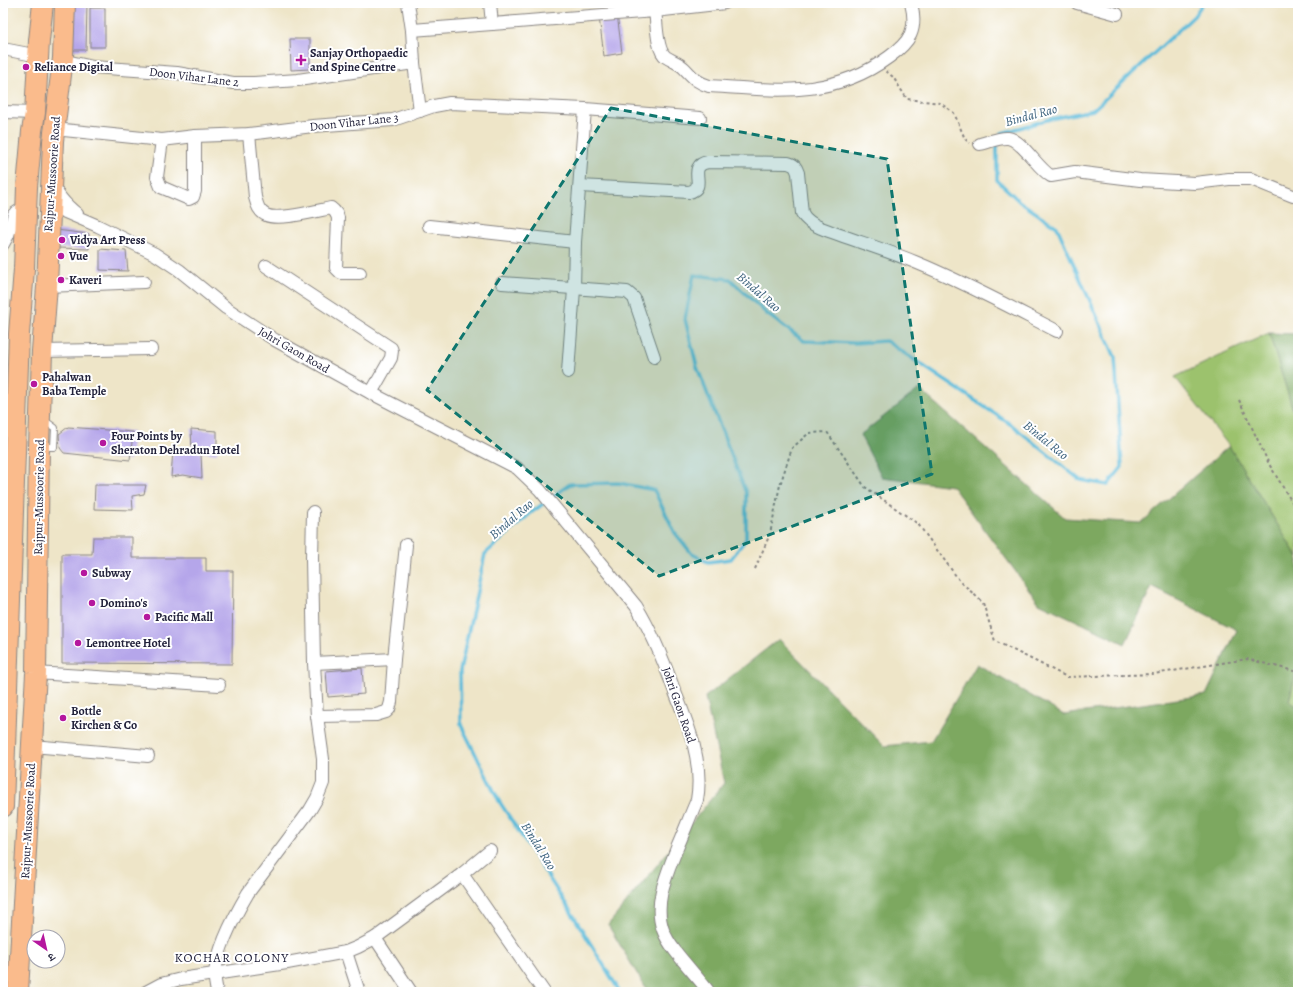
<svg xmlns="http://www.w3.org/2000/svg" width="1301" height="995" font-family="Alegreya,'Noto Serif Devanagari',serif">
  <rect width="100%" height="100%" fill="#fff"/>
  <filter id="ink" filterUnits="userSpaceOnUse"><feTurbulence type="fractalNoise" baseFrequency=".025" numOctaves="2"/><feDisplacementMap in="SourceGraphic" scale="8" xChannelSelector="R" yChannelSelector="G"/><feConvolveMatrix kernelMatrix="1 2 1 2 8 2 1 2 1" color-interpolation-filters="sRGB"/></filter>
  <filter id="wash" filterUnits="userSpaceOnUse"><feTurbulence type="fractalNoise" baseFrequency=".012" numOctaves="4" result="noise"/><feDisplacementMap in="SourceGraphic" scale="16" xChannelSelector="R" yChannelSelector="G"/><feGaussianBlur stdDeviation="0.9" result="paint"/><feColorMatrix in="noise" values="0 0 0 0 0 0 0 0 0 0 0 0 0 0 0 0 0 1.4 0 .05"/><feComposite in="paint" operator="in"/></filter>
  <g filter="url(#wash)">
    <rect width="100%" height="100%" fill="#eee5c8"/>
    <g fill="#9cc26d" stroke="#5f7254">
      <polygon points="1269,333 1298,426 1298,558 1229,446 1175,377"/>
      <polygon points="1298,663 1298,707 1289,701"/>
    </g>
    <g fill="#7da860" stroke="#50654e">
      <polygon points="1269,333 1298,334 1298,426"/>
      <polygon points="919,389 1065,518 1141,523 1229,446 1298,558 1298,663 1289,701 1298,707 1298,992 648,992 608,925 724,783 705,697 779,639 884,746 931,741 977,664 1064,715 1206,695 1237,630 1152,587 1125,644 1039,603 952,486 882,477 860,435"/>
    </g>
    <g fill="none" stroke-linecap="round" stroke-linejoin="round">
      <g stroke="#5cbbda" stroke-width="3.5">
        <polyline points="1002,133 1050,119 1093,110 1194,16 1203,3"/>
        <polyline points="620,992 573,915 499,801 461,725 460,671 485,554 532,512 570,484 619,483 654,490 675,533 692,554 708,562 731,559 746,539 746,493 697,367 685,319 694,275 730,279 767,314 804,341 855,343 886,341 1013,426 1080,480 1108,485 1122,467 1115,357 1057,227 1020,202 997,180 997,141"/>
      </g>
    </g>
    <g id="blocks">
      <g fill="#b5a6ea">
        <polygon points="69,3 87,4 86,50 68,50"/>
        <rect x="90" y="8" width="15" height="39"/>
        <polygon points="617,14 622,53 604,56 599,17"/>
        <polygon points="290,39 310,39 310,69 291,70"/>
        <polygon points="56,230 89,234 89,249 58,248"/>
        <polygon points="100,249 126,251 128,271 100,270"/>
        <polygon points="68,427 133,432 130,460 64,453 60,448 59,434"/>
        <polygon points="191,429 217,431 217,454 193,451 201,453 202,478 183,475 171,477 173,450 184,449 192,451"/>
        <polygon points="95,485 146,485 144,494 132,496 133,510 94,509"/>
        <polygon points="93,537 132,537 132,558 206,558 206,571 233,571 232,664 62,663 62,554 92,554"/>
        <polygon points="362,668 364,694 328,697 326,671"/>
      </g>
    </g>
  </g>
  <g filter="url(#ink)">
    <use href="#blocks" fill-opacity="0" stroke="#888482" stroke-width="1"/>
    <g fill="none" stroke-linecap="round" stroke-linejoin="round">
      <defs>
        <polyline id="lane" points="41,447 54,447 55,428 44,420"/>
        <g id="street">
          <polyline points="408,3 412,30 492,24"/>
          <path d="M 490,3 L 492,24 L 616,14 L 655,11 C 657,23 656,50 666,57 C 672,61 679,63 684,68 C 694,78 696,82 709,86 C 775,90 832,99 889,57 C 910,42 918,30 911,3"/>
          <polyline points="1077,3 1117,14"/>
          <polyline points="654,4 655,11 725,3"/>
          <polyline points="3,49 39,56"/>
          <polyline points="63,58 66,61 93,67 177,73 233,83 254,83 298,80 414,63 412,30"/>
          <polyline points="414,63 420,111"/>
          <polyline points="3,112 35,113"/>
          <polyline points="54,129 162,140 195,136 249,134 313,126 393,120 434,106 450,103 585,109 700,118"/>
          <path d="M 249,134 L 255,197 C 257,204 258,211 266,215 C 278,221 316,211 331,208 C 335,211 337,213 338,218 L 336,268 L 341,273 L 360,273"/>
          <polyline points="162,140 157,177 161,187 189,199 193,197 195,191 195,136"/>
          <path d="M 980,144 C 989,142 1000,137 1008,138 C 1022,140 1038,169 1051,176 L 1075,172 L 1140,180 L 1195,183 L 1229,179 L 1251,179 L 1293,196 L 1298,196"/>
          <path d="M 53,183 C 56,195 67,206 77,214"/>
          <path d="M 580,186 L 689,192 C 709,188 685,166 708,162 L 788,163 C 795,165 796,167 798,173 L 802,213 C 806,221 814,225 821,228 C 852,240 884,249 915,262 C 964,282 1010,307 1057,331"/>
          <path d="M 49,205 L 98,226 L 155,254 L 179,270 L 226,308 L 275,340 L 371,393 L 517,468 L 540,490 L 636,606 C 652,632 663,659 673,687 C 687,722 704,761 697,800 C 690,816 684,832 677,848 C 667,874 653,903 663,930 C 670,950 696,974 709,992"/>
          <polyline points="429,226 575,242 585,109"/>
          <polyline points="3,244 8,235 14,214 26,206"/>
          <polyline points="266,266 391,348 392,351 391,358 371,393"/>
          <polyline points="502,283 627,292 634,298 654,357"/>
          <polyline points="47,286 144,282"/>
          <polyline points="42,351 151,349"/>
          <polyline points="568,372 574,289 575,242"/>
          <polyline points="314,663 394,659"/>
          <polyline points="36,673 219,685"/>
          <polyline points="317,716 376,715 386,712 389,709 391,702 394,659 406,545"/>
          <polyline points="32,746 148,756"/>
          <polyline points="462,874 544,992"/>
          <polyline points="375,938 411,992"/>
          <polyline points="346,952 359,992"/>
          <polyline points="146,992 161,984 181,979 287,963 346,952 358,947 375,938 462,874 490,851"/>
          <path d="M 217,992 C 216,986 214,979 215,973 C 218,947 235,915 248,893 L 310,810 L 317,798 L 323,783 L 323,759 L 317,716 L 314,663 L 312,558 L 313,512"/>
        </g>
        <g id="primary">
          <polyline points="3,807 19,334 24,269 27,187 32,131 35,113 39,41 43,3"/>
          <polyline points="18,992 36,673 39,447 42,351 47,286 53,141 63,58 65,3"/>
        </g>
      </defs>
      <use href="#lane" stroke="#888482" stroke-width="8"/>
      <use href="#street" stroke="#888482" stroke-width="14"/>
      <use href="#primary" stroke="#888482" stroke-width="22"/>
      <g stroke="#888482" stroke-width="2" stroke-dasharray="3 3" stroke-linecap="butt">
        <polyline points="886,71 893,77 907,99 940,103 954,113 965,139 970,143"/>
        <polyline points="1239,400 1269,464 1298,512"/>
        <polyline points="755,569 770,534 780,485 792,448 809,433 827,432 865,487 918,524 959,580 983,603 995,641 1067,677 1154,674 1247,659 1298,672"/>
      </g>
      <use href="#lane" stroke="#fff" stroke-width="6"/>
      <use href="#street" stroke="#fff" stroke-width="12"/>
      <use href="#primary" stroke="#fabb8c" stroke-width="20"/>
    </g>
  </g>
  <path fill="#0f766e" fill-opacity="0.2" stroke="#0f766e" stroke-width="3" stroke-dasharray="8 5" stroke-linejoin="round" d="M 611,108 L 887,159 L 932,474 L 659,576 L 427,390 Z"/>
  <g fill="#b5179e" stroke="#fff" stroke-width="1.5">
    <path d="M299 54h4v4h4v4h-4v4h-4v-4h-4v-4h4z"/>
    <circle cx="26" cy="67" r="4"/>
    <circle cx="62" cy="240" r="4"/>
    <circle cx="61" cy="256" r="4"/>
    <circle cx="61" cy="280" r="4"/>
    <circle cx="34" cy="384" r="4"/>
    <circle cx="103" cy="443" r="4"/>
    <circle cx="84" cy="573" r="4"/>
    <circle cx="92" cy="603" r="4"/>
    <circle cx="147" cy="617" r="4"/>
    <circle cx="78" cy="643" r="4"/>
    <circle cx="63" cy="718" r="4"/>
  </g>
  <g text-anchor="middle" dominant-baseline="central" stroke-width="4" stroke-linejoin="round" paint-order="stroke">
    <g font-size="12" font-weight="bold" fill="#22223b" stroke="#fff" text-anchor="start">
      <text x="310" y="53">Sanjay Orthopaedic<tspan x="310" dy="14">and Spine Centre</tspan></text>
      <text x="34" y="67">Reliance Digital</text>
      <text x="70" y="240">Vidya Art Press</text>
      <text x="69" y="256">Vue</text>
      <text x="69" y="280">Kaveri</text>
      <text x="42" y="377">Pahalwan<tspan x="42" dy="14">Baba Temple</tspan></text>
      <text x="111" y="436">Four Points by<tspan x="111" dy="14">Sheraton Dehradun Hotel</tspan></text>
      <text x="92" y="573">Subway</text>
      <text x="100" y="603">Domino's</text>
      <text x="155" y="617">Pacific Mall</text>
      <text x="86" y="643">Lemontree Hotel</text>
      <text x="71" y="711">Bottle<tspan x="71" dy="14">Kirchen &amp; Co</tspan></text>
    </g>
    <g font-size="12" fill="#22223b" stroke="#fff">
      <text transform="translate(194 77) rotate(7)">Doon Vihar Lane 2</text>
      <text transform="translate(354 122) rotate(-6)">Doon Vihar Lane 3</text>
      <text transform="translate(52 174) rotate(-86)">Rajpur-Mussoorie Road</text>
      <text transform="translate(294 350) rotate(30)">Johri Gaon Road</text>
      <text transform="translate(39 497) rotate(-89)">Rajpur-Mussoorie Road</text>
      <text transform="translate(679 705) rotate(71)">Johri Gaon Road</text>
      <text transform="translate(28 821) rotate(-87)">Rajpur-Mussoorie Road</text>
    </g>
    <g font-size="13" font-style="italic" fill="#395f7b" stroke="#fff">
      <text transform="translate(1031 115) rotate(-15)">Bindal Rao</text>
      <text transform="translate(759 292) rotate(41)">Bindal Rao</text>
      <text transform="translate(1046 440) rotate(39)">Bindal Rao</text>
      <text transform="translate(511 519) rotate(-41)">Bindal Rao</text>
      <text transform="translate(539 846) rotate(58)">Bindal Rao</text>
    </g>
    <g font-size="13" letter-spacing="1" fill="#22223b" stroke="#fff">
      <text x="232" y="957">KOCHAR COLONY</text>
    </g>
  </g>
  <rect width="1301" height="995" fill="none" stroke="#fff" stroke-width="16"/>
  <g transform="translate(46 949) rotate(146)"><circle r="19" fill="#ffffff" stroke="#a7a7b1"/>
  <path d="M0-3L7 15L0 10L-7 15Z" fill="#b5179e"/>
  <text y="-6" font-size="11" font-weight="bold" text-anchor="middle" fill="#22223b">उ</text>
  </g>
</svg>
